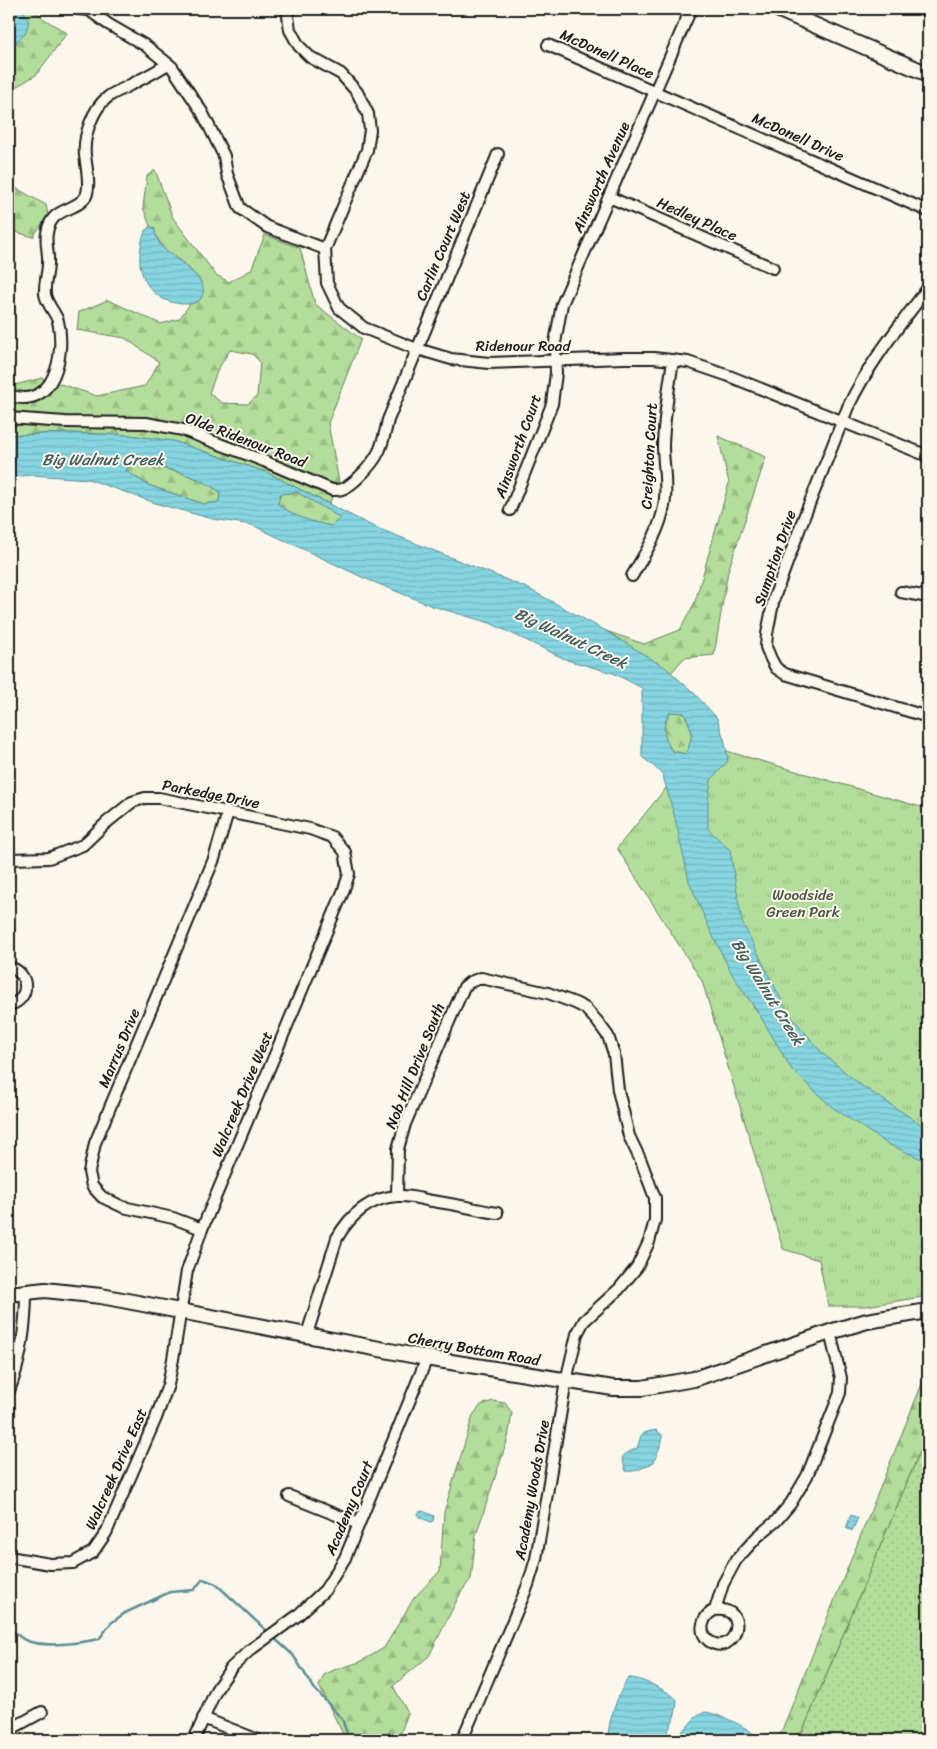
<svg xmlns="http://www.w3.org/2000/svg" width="937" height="1749" font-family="Sriracha,sans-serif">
  <defs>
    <pattern id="grass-dots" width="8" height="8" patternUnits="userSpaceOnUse" patternTransform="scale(1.25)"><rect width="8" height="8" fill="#b3dd9a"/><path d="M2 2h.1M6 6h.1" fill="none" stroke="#99bd84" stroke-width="1.8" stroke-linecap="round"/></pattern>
    <pattern id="forest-firs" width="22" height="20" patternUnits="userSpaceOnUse" patternTransform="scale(1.25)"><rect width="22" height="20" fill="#b3dd9a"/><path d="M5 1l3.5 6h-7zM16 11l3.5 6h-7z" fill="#99bd84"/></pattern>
    <pattern id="park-tufts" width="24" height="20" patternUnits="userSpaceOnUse" patternTransform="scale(1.25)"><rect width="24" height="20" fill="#b3dd9a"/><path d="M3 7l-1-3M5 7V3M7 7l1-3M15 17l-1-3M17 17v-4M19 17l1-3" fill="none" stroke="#99bd84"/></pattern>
    <pattern id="water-rules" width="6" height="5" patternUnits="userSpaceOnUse" patternTransform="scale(1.25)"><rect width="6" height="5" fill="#86d6e2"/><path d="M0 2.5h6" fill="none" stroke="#73b7c1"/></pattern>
  </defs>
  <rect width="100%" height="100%" fill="#fbf7ec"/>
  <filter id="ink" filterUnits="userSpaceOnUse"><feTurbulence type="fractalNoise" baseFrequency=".02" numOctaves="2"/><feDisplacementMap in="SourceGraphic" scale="10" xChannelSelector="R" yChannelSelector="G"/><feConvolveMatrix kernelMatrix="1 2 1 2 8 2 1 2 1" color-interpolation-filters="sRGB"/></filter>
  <g filter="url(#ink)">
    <polygon fill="url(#grass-dots)" stroke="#687c5b" points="928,1432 928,1740 799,1740"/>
    <g fill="url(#forest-firs)" stroke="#687c5b" fill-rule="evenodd">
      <polygon points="18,9 34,9 44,19 67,33 36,75 9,91 9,49 25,34 24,12"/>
      <path d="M 155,170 L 173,218 L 216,275 L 229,282 L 251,270 L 265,235 L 300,248 L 315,304 L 361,339 L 328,423 L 339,482 L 329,504 L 266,472 L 173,441 L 129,435 L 71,433 L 9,435 L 9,384 L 11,386 L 42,378 L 97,396 L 145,386 L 159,362 L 125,338 L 77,330 L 79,312 L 108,300 L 161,324 L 179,319 L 190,304 L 200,300 C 198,292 198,279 193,273 C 179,255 159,253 154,228 L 150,226 L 143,207 L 147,176 ZM 230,350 L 252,354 L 260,362 L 257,396 L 248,404 L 222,403 L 209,393 L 218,369 Z"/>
      <polygon points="9,184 46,205 48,215 33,237 9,230"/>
      <polygon points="718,436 766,457 728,571 714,655 684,658 671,673 606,631 644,644 680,630 695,602 729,483"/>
      <path d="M 129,465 C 160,466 194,473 220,492 L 219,502 L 204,504 L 174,494 L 148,485 L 126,471 Z"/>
      <path d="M 297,492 L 341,518 L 331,526 C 308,521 297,519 278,504 L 280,494 Z"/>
      <path d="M 670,712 L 684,713 C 693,731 694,734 686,754 L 672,751 C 663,737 661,727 670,712 Z"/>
      <polygon points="928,1369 928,1432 799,1740 778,1740"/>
      <polygon points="493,1401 505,1403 512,1413 508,1438 476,1535 471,1579 461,1592 429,1656 393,1686 408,1713 398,1740 341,1740 343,1734 319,1686 324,1675 334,1670 360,1662 384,1648 414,1598 440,1571 444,1512 473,1415 481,1405"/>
    </g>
    <polygon fill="url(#park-tufts)" stroke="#687c5b" points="702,744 928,809 928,1296 866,1306 828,1306 819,1260 783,1249 702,981 617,848"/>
    <g fill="url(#water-rules)" stroke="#5c8c93" fill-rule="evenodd">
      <polygon points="18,9 24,12 29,22 25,34 9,49 9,10"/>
      <path d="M 150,226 L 154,228 C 156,235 157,240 161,246 C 171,258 207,276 203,293 C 201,310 169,304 160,297 C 143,286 137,266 141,246 C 142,239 144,231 150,226 Z"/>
      <path d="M 71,433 L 129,435 L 173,441 L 266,472 L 370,525 L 527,588 L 606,631 L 666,668 L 694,693 L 717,718 L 725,742 L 728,761 L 711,780 L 708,802 L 708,829 L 730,850 L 742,922 L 787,1011 L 822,1053 L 862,1086 L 928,1129 L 928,1162 L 886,1143 L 832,1107 L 792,1070 L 759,1014 L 733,976 L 710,930 L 689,881 L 675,818 L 662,773 L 642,757 L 642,688 L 613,673 L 567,660 L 490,623 L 432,606 L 364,578 L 252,525 L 213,519 L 158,504 L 88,479 L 32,475 L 9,477 L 9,435 ZM 129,465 C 159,464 195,474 220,492 L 219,502 L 204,504 L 174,494 L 148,485 L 126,471 ZM 297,492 L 341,518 L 331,526 C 309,521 296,518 278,504 L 280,494 ZM 670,712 L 684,713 C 693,730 694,735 686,754 L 672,751 C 663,737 661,727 670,712 Z"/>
      <path d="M 656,1430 L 662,1435 L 662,1441 L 654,1462 C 646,1466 636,1473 626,1471 L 622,1458 L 625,1454 L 637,1448 C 643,1433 637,1434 656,1430 Z"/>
      <polygon points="423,1511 434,1516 433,1521 431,1522 421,1518 418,1514 419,1512"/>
      <polygon points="851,1515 858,1518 852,1531 846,1528"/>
      <path d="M 629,1678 C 638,1677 672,1692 677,1700 C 677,1714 670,1729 662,1740 L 608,1740 C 607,1724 618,1695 626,1681 Z"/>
      <path d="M 705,1712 C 719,1714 746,1726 756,1736 L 757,1740 L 681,1740 L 682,1731 C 692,1725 690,1718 705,1712 Z"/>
    </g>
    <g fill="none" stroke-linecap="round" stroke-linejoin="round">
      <g stroke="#5c8c93" stroke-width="2.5">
        <path d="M 9,1629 C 14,1631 19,1637 25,1640 C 44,1648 79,1643 99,1639 L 111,1623 L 125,1613 L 170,1592 L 194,1590 L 203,1579 L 216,1584 L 269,1633"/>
        <polyline points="273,1637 293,1655 314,1688 342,1719 348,1736 347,1740"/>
      </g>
      <defs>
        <g id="street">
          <polyline points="78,9 89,10 108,24 146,46 172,67 202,112 224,156 227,174 240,208 267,227 325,249"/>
          <polyline points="287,9 290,30 299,46 310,57 341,74 357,92 368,114 370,130 367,150 325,249 327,283 339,308 364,328 414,348 451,359 489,363 624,358 654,358 688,362 729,376 928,456"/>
          <polyline points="548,45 928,211"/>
          <polyline points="609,197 773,268"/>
          <path d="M 928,288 C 899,326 869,363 848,407 L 804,517 L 774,598 L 767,634 L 766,647 L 771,659 L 776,668 L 785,674 L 928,717"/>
          <path d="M 9,395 C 54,412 66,353 58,321 C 55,312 46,303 45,294 C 44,283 48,274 48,263 C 49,253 45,243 47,233 C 51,206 77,212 86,196 C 91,185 86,166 85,155 C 83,136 93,108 108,97 C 114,92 122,90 128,86 C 142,79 155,72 168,64"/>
          <path d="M 9,418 L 65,422 L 146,423 L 183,430 L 264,461 L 332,490 C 344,491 349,486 358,478 C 379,458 382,448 388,420 L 498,154"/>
          <polyline points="510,510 552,404 556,373 555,343 562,304 691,9"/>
          <path d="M 632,576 C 644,555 660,531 664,506 C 668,486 663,465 663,445 C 664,416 669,388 673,360"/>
          <polyline points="901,592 928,597"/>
          <polyline points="9,859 49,858 83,845 106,823 132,802 145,798 159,798 310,829 332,837 345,852 349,874 343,892 202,1229 187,1271 173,1359 168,1385 156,1418 106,1533 93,1552 73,1563 50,1564 9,1557"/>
          <path d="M 9,967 C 30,972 31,1000 9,1005"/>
          <polyline points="397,1196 398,1149 405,1124 464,987 470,982 481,978 548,993 575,1003 585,1008 597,1021 608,1036 614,1054 618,1090 629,1136 641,1161 655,1198 655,1220 649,1242 637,1267 619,1289 584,1321 577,1334 566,1381 536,1559 528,1585 462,1740"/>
          <polyline points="202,1229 173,1218 123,1207 102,1197 92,1186 89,1172 95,1143 214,859 228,812"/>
          <path d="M 307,1334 L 337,1238 C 350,1215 371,1197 398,1196 C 409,1195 421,1199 432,1201 C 454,1204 475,1209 497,1213"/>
          <path d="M 9,1391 C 22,1358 26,1326 26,1291"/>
          <polyline points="289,1496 359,1524"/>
          <path d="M 715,1610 C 752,1606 735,1659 709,1641 C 697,1631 703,1615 715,1610 L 723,1584 L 736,1560 L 757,1537 L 776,1521 L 791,1503 L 807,1476 L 840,1393 L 841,1378 L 830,1332"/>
          <polyline points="203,1718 258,1740"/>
          <polyline points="9,1730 42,1712"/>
          <polyline points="194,1740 216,1690 231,1668 250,1650 297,1616 325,1590 345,1558 427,1358"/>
        </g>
        <g id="secondary">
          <polyline points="777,9 928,74"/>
          <polyline points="9,1294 45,1290 101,1296 432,1359 613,1388 642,1388 694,1379 830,1332 867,1321 928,1311"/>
        </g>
      </defs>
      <use href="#street" stroke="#1c1c1c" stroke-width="14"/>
      <use href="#secondary" stroke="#1c1c1c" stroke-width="18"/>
      <use href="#street" stroke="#fbf7ec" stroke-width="10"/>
      <use href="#secondary" stroke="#fbf7ec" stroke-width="14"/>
    </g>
  </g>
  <g text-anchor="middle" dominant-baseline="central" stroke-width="4" stroke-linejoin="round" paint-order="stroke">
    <g font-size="15" fill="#1c1c1c" stroke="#fbf7ec">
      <text transform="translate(607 54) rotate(24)">McDonell Place</text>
      <text transform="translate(798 137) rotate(24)">McDonell Drive</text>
      <text transform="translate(601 177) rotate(-66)">Ainsworth Avenue</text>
      <text transform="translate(697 219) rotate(24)">Hedley Place</text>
      <text transform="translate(443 246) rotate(-67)">Carlin Court West</text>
      <text x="523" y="346">Ridenour Road</text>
      <text transform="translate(246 440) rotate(21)">Olde Ridenour Road</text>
      <text transform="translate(518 446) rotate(-70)">Ainsworth Court</text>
      <text transform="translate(649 456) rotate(-87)">Creighton Court</text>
      <text transform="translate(775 558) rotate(-71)">Sumption Drive</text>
      <text transform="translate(211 794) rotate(11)">Parkedge Drive</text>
      <text transform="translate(119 1048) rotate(-67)">Marrus Drive</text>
      <text transform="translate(415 1066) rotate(-68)">Nob Hill Drive South</text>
      <text transform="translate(242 1094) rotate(-67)">Walcreek Drive West</text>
      <text transform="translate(474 1349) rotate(10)">Cherry Bottom Road</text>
      <text transform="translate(116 1469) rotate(-66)">Walcreek Drive East</text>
      <text transform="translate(532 1490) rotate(-80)">Academy Woods Drive</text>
      <text transform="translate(349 1508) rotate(-67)">Academy Court</text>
    </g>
    <g font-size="15" fill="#495642" stroke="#fbf7ec">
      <text x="803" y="895">Woodside<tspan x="803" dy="17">Green Park</tspan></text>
    </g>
    <g font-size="16" font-style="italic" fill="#415d61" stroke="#fbf7ec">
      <text x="103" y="459">Big Walnut Creek</text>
      <text transform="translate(571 638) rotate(25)">Big Walnut Creek</text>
      <text transform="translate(768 992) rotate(58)">Big Walnut Creek</text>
    </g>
  </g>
  <rect width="937" height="1749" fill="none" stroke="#fbf7ec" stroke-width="30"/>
  <rect x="15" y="15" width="907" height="1719" fill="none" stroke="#1c1c1c" stroke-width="2" filter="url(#ink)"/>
</svg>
